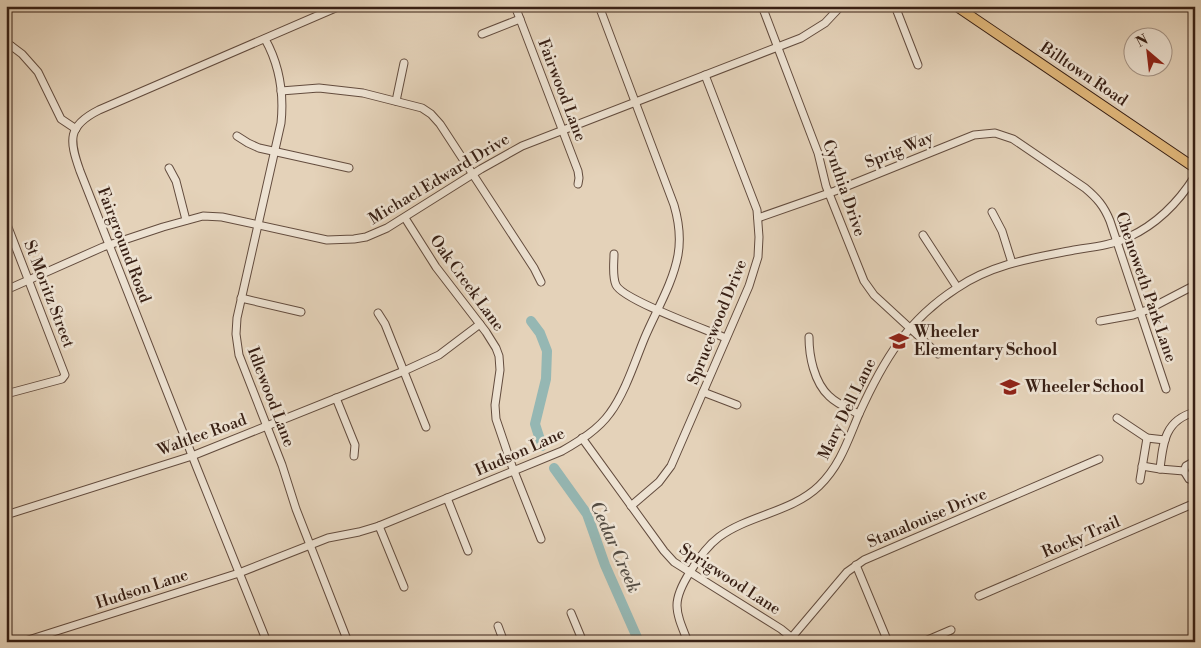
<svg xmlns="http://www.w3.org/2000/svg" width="1201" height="648" font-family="'Libre Bodoni',serif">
  <rect width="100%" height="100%" fill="#e4d2b9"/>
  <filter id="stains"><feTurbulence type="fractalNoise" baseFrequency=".004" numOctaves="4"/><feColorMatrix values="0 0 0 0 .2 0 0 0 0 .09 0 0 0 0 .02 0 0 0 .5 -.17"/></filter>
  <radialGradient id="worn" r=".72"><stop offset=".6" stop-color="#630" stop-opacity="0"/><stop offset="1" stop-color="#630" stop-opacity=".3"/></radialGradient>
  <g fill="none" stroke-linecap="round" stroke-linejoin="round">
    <g stroke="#95b7b3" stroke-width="10">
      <polyline points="531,321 540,333 547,351 546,379 535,424 542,446"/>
      <polyline points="554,468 587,514 605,565 639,642"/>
    </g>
    <defs>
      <g id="minor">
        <polyline points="515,6 578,171 579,178 578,184"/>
        <polyline points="762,6 818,153 826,186 864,281 874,295 938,354"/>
        <polyline points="895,6 918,65"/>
        <polyline points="482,34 520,19"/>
        <path d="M 265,39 C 279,64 284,94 281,123 L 237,318 L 236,334 L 239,355 L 282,465 L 296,509 L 348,642"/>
        <polyline points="6,42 22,54 38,72 61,119 76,129"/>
        <polyline points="6,53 11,46"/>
        <polyline points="281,91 319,88 363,93 422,108 431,114 440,124 534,268 541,282"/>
        <polyline points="396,101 404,63"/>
        <polyline points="237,136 248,143 259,148 349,168"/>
        <polyline points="169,168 176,181 186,220"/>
        <polyline points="992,212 1002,231 1012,263"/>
        <polyline points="405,218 436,267 486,332 496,348 499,356 500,370 495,405 496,419 512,466 541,539"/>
        <path d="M 758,218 L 835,191 L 974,135 L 995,133 L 1013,139 L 1085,188 C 1097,198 1104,206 1110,221 L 1166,389"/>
        <polyline points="6,222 65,375 62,379 6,394"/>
        <polyline points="923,235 957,287"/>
        <path d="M 614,254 C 614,263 612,276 616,285 C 623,300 707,330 726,338"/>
        <polyline points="6,290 103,247 163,227 203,216 222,217 327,240 354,239 366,237 387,228 481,169 522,146 801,38 825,23 841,6"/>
        <polyline points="241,298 301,312"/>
        <polyline points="378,313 385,324 426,427"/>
        <polyline points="1100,321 1133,315 1147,310 1195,285"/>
        <path d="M 809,337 C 809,356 814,382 829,396 C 837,404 849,409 859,414"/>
        <polyline points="703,392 737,405"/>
        <polyline points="336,398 355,445 354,456"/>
        <polyline points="1117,418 1147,438 1165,440"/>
        <polyline points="582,438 664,551 674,562 781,629 797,642"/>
        <polyline points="1142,466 1160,469"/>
        <path d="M 1184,471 L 1160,469 C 1163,442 1165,420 1195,412"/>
        <polyline points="1184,471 1189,479 1195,481"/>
        <polyline points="1184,471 1186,466 1195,461"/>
        <polyline points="1140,480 1147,438"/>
        <polyline points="447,498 468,551"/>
        <polyline points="631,506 659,482 671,466 749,286 758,257 759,237 757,210 705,75"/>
        <polyline points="6,515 192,456 404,371 439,355 480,324"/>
        <polyline points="379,526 404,587"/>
        <polyline points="856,565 888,642"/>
        <polyline points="979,596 1195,503"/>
        <polyline points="571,613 583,642"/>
        <polyline points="498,626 504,642"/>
        <polyline points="792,637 847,572 864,560 1099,459"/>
        <path d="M 22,642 L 239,573 L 328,538 L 359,532 L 379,526 L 562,451 C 579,441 598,430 610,413 C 625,393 635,361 645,337 C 656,311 673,283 678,255 C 681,238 679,222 674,205 L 599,6"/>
        <path d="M 267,642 L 197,468 L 80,171 C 69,140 67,126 99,110 L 340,6"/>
        <path d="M 688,642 C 675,610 671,602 690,572 C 698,559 707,546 719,537 C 749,515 792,512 819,486 C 840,466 848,440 859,414 C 883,361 907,320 957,288 C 992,264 1033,258 1074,250 C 1093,247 1112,245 1129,237 C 1157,224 1178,203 1195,176"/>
        <polyline points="923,642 951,630"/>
      </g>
      <polyline id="major" points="956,6 1195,168"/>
    </defs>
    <use href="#minor" stroke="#634c3e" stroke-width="9"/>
    <use href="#major" stroke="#382015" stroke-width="11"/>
    <use href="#minor" stroke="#ede2d2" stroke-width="7"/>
    <use href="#major" stroke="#e2b97c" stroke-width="9"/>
  </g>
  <defs>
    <symbol id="school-bare" viewBox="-9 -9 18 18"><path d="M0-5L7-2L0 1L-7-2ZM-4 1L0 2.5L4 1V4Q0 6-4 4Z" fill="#8f2418" stroke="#ede2d2" stroke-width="2.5" paint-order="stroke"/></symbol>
  </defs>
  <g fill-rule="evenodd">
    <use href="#school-bare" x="885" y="327" width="28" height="28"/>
    <use href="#school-bare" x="996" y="373" width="28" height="28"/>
  </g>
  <g text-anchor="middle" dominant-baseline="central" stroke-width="5" stroke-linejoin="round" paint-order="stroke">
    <g font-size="16" fill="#382015" stroke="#ede2d2">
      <text transform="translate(1084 74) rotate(34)">Billtown Road</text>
      <text transform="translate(562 90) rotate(69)">Fairwood Lane</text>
      <text transform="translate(899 150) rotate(-22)">Sprig Way</text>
      <text transform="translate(439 179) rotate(-31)">Michael Edward Drive</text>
      <text transform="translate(844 188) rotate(71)">Cynthia Drive</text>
      <text transform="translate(124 245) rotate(69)">Fairground Road</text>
      <text transform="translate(467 283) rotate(54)">Oak Creek Lane</text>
      <text transform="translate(1146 287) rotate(71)">Chenoweth Park Lane</text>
      <text transform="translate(49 294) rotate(69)">St Moritz Street</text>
      <text transform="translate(717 322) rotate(-68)">Sprucewood Drive</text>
      <text transform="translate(271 397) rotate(69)">Idlewood Lane</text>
      <text transform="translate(847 409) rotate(-64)">Mary Dell Lane</text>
      <text transform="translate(202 435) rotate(-20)">Waltlee Road</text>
      <text transform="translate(520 452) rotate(-24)">Hudson Lane</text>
      <text transform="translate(927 518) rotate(-23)">Stanalouise Drive</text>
      <text transform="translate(1081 537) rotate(-23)">Rocky Trail</text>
      <text transform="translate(730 579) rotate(33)">Sprigwood Lane</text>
      <text transform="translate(142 589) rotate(-18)">Hudson Lane</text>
    </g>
    <g font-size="16" font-weight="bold" fill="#382015" stroke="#ede2d2" text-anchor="start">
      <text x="914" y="332">Wheeler<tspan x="914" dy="18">Elementary School</tspan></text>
      <text x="1025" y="387">Wheeler School</text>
    </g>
    <g font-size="18" font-style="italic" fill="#544d44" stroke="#ede2d2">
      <text transform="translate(615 547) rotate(66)">Cedar Creek</text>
    </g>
  </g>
  <rect width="1201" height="648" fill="none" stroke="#e4d2b9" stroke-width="25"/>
  <rect x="8" y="8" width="1186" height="633" fill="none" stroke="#382015" stroke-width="2.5"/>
  <rect x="12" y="12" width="1176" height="623" fill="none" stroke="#382015"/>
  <g transform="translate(1148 52) rotate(332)"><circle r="24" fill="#ede2d2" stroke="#a59486"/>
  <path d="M0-4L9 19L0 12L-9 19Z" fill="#8f2418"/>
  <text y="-8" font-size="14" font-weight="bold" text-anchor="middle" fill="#382015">N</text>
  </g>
  <rect width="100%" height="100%" filter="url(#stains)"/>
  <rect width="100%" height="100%" fill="url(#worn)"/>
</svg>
